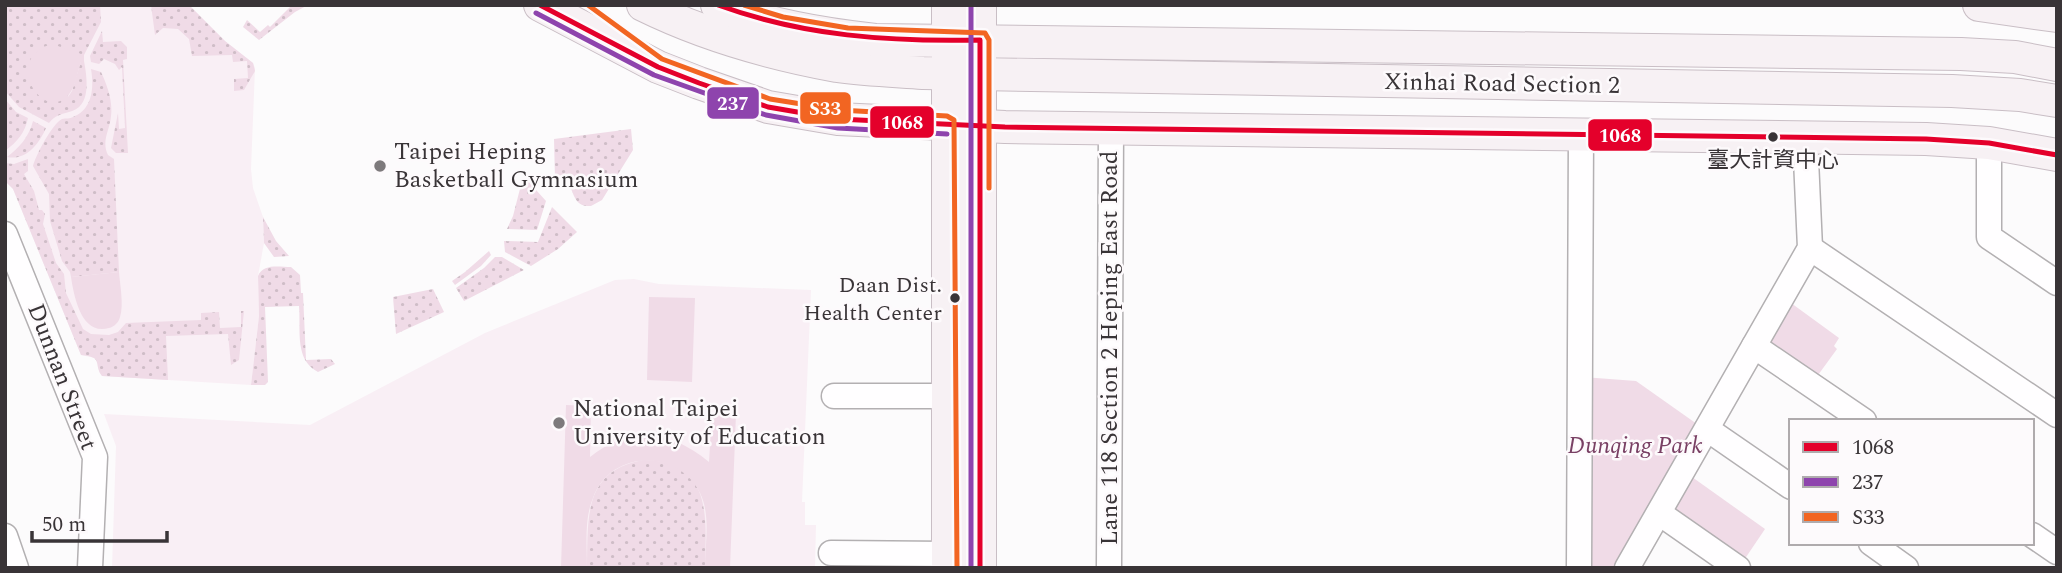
<svg xmlns="http://www.w3.org/2000/svg" width="2062" height="573" font-family="Spectral,'Noto Sans TC',serif">
  <defs>
    <pattern id="grass-dots" width="8" height="8" patternUnits="userSpaceOnUse" patternTransform="scale(1.75)"><rect width="8" height="8" fill="#f0dbe7"/><path d="M2 2h.1M6 6h.1" fill="none" stroke="#cfbdc7" stroke-width="1.8" stroke-linecap="round"/></pattern>
  </defs>
  <rect width="100%" height="100%" fill="#fcfbfc"/>
  <g fill="#f9eff5">
    <polygon points="5,5 189,5 225,41 253,63 255,68 251,169 253,188 263,217 264,243 258,276 259,316 251,385 102,376 99,372 98,361 95,358 81,355 13,189 5,181"/>
    <polygon points="634,279 659,284 811,290 802,502 805,502 805,525 816,525 815,568 112,568 116,446 104,414 310,425 485,333 615,280"/>
  </g>
  <g fill="url(#grass-dots)">
    <path d="M 5,5 L 100,5 L 101,22 L 84,55 L 77,54 L 68,97 L 72,91 L 81,61 L 84,61 C 87,78 92,107 69,112 C 59,115 56,115 49,123 L 19,107 L 5,91 Z"/>
    <polygon points="151,5 189,5 225,41 253,63 255,71 244,90 234,91 234,79 248,78 247,61 233,62 232,55 192,56 189,39 178,29 163,28 155,35"/>
    <polygon points="292,5 308,5 295,12 259,40 243,27 247,20 260,32 268,25 270,27"/>
    <polygon points="102,31 103,42 121,41 127,47 127,59 123,60 128,153 116,153 111,148 118,113 119,129 125,128 122,67 119,70 115,64 104,59 99,64 91,62 90,56"/>
    <path d="M 91,69 L 101,72 C 107,85 113,101 111,116 C 110,130 101,141 108,155 L 114,159 L 119,272 L 71,277 L 70,272 L 62,261 L 50,221 L 49,194 L 33,166 C 36,155 52,124 62,119 C 66,118 70,119 73,117 C 93,109 94,87 91,69 Z"/>
    <path d="M 5,99 L 16,112 L 28,118 C 25,133 17,142 5,151 Z"/>
    <path d="M 33,121 L 46,128 C 39,144 26,161 7,157 C 19,148 29,137 33,121 Z"/>
    <path d="M 631,129 L 633,150 L 602,200 L 591,206 C 573,207 575,193 567,181 L 555,179 L 554,139 Z"/>
    <path d="M 28,159 L 28,171 L 24,174 L 34,191 L 39,210 L 42,210 L 45,214 L 43,224 L 56,263 L 64,274 L 66,293 L 83,329 L 91,334 L 109,335 L 118,332 L 126,323 L 201,320 L 201,313 L 219,312 L 220,328 L 241,327 L 241,311 L 244,311 L 239,360 L 231,365 L 228,334 L 166,336 L 168,380 L 102,376 C 93,364 104,357 81,355 L 13,189 L 5,181 L 5,163 L 14,164 Z"/>
    <polygon points="522,181 528,181 546,201 537,230 507,229 513,216"/>
    <polygon points="552,207 577,232 558,249 531,266 505,252 504,241 538,242"/>
    <polygon points="263,217 276,241 289,256 274,257 264,243"/>
    <polygon points="489,251 491,255 481,266 455,285 452,281 465,272"/>
    <polygon points="495,257 502,257 524,270 464,301 456,288 484,268"/>
    <path d="M 291,267 L 300,275 L 301,293 L 303,293 L 306,360 L 331,359 L 335,364 L 318,372 C 294,360 301,329 299,306 L 265,307 L 268,382 L 265,385 L 251,385 L 259,316 L 258,276 C 263,263 280,267 291,267 Z"/>
    <polygon points="433,289 444,312 396,334 393,297"/>
    <path d="M 644,460 C 713,461 706,518 705,568 L 587,568 C 588,518 583,470 644,460 Z"/>
  </g>
  <g fill="#f0dbe7">
    <path d="M 52,44 L 84,55 L 84,61 L 81,62 C 77,72 76,85 70,93 C 45,127 0,58 52,44 Z"/>
    <path d="M 119,272 C 120,285 124,305 120,317 C 119,322 114,327 109,328 C 81,336 74,296 71,277 Z"/>
    <polygon points="649,297 695,298 692,382 647,380"/>
    <polygon points="1791,303 1839,338 1834,346 1837,349 1813,382 1765,350"/>
    <polygon points="1583,377 1636,381 1704,429 1623,568 1583,568"/>
    <path d="M 566,405 L 591,406 L 590,457 C 631,425 670,430 709,462 L 712,413 L 736,414 L 730,568 L 705,568 C 705,544 711,515 700,493 C 678,448 610,450 593,498 C 584,519 587,545 587,568 L 561,568 Z"/>
    <polygon points="1692,477 1765,529 1740,566 1669,518"/>
  </g>
  <g fill="none" stroke-linecap="round" stroke-linejoin="round">
    <defs>
      <g id="minor">
        <polyline points="1989,143 1989,237 2057,283"/>
        <polyline points="5,234 95,457 90,568"/>
        <polyline points="1810,248 2057,415"/>
        <polyline points="1754,346 1864,421"/>
        <polyline points="834,396 948,396"/>
        <polyline points="1707,429 1791,487"/>
        <polyline points="1659,513 1738,568"/>
        <polyline points="2032,535 2057,552"/>
        <polyline points="5,536 16,568"/>
        <polyline points="1871,543 1906,568"/>
        <polyline points="831,553 948,554"/>
        <polyline points="1109,568 1111,128"/>
        <polyline points="1579,568 1581,134"/>
        <polyline points="1627,568 1810,248 1805,137"/>
      </g>
      <g id="major">
        <polyline points="540,5 658,67 699,83 768,107 838,119 1005,127 1926,139 1989,143 2057,155"/>
        <path d="M 643,5 C 704,35 771,54 837,66 C 865,70 895,71 923,73 L 1952,91 L 2020,95 L 2057,101"/>
        <path d="M 717,5 C 768,25 821,34 875,40 L 1961,54 L 2015,57 L 2057,65"/>
        <polyline points="980,5 980,568"/>
        <polyline points="1979,5 2057,16"/>
        <polyline points="948,568 948,5"/>
      </g>
    </defs>
    <use href="#minor" stroke="#b3b0b2" stroke-width="27"/>
    <use href="#major" stroke="#c9bec5" stroke-width="34"/>
    <use href="#minor" stroke="#fffeff" stroke-width="24"/>
    <use href="#major" stroke="#f7f1f4" stroke-width="32"/>
    <defs>
      <g id="bus-1">
        <polyline points="540,5 658,67 699,83 768,107 838,119 1005,127 1926,139 1989,143 2057,155"/>
        <path d="M 718,5 C 803,36 890,42 980,40 L 980,568"/>
      </g>
      <g id="bus-2">
        <polyline points="971,5 971,568"/>
        <polyline points="536,13 654,75 766,115 838,128 947,134"/>
      </g>
      <g id="bus-3">
        <polyline points="588,5 662,59 770,99 839,110 947,116 954,120 957,568"/>
        <polyline points="744,5 783,17 848,28 985,33 989,40 989,188"/>
      </g>
    </defs>
    <use href="#bus-1" stroke="#fdfafc" stroke-width="10"/>
    <use href="#bus-2" stroke="#fdfafc" stroke-width="10"/>
    <use href="#bus-3" stroke="#fdfafc" stroke-width="10"/>
    <use href="#bus-1" stroke="#e4002b" stroke-width="5"/>
    <use href="#bus-2" stroke="#8e44ad" stroke-width="5"/>
    <use href="#bus-3" stroke="#f26522" stroke-width="5"/>
  </g>
  <g fill="#393437" stroke="#fdfafc" stroke-width="2.5">
    <circle cx="1773" cy="137" r="6"/>
    <circle cx="955" cy="298" r="6"/>
  </g>
  <g fill="#7d7a7c" stroke="#fdfafc" stroke-width="2.5">
    <circle cx="380" cy="166" r="7"/>
    <circle cx="559" cy="423" r="7"/>
  </g>
  <g text-anchor="middle" dominant-baseline="central" stroke-width="5" stroke-linejoin="round" paint-order="stroke">
    <g font-size="22" fill="#393437" stroke="#fdfafc">
      <text x="1773" y="160">臺大計資中心</text>
      <text x="942" y="285" text-anchor="end">Daan Dist.<tspan x="942" dy="28">Health Center</tspan></text>
    </g>
    <g font-size="24" fill="#393437" stroke="#fdfafc">
      <text transform="translate(1502 84) rotate(1)">Xinhai Road Section 2</text>
      <text transform="translate(1110 348) rotate(-90)">Lane 118 Section 2 Heping East Road</text>
      <text transform="translate(62 377) rotate(69)">Dunnan Street</text>
    </g>
    <g font-size="24" fill="#393437" stroke="#fdfafc" text-anchor="start">
      <text x="394" y="152">Taipei Heping<tspan x="394" dy="28">Basketball Gymnasium</tspan></text>
      <text x="573" y="409">National Taipei<tspan x="573" dy="28">University of Education</tspan></text>
    </g>
    <g font-size="24" font-style="italic" fill="#794064" stroke="#fdfafc">
      <text x="1635" y="446">Dunqing Park</text>
    </g>
  </g>
  <g stroke="#fdfafc" stroke-width="2.5">
    <rect x="706" y="86" width="54" height="34" rx="7" fill="#8e44ad"/>
    <rect x="799" y="91" width="53" height="34" rx="7" fill="#f26522"/>
    <rect x="869" y="105" width="66" height="34" rx="7" fill="#e4002b"/>
    <rect x="1587" y="118" width="66" height="34" rx="7" fill="#e4002b"/>
  </g>
  <g font-size="19" text-anchor="middle" font-weight="bold" fill="#fff">
    <text x="733" y="110">237</text>
    <text x="825" y="115">S33</text>
    <text x="902" y="129">1068</text>
    <text x="1620" y="142">1068</text>
  </g>
  <rect width="2062" height="573" fill="none" stroke="#393437" stroke-width="14"/>
  <rect x="1789" y="419" width="245" height="126" fill="#fdfafc" stroke="#afabad" stroke-width="2"/>
  <rect x="1803" y="442" width="35" height="10" fill="#e4002b" stroke="#afabad" stroke-width="2"/>
  <text x="1852" y="454" font-size="21" fill="#393437">1068</text>
  <rect x="1803" y="477" width="35" height="10" fill="#8e44ad" stroke="#afabad" stroke-width="2"/>
  <text x="1852" y="489" font-size="21" fill="#393437">237</text>
  <rect x="1803" y="512" width="35" height="10" fill="#f26522" stroke="#afabad" stroke-width="2"/>
  <text x="1852" y="524" font-size="21" fill="#393437">S33</text>
  <path d="M32 531v10h135v-10" fill="none" stroke="#393437" stroke-width="3.5"/>
  <text x="42" y="531" font-size="21" fill="#393437" stroke="#fdfafc" stroke-width="5" paint-order="stroke">50 m</text>
</svg>
